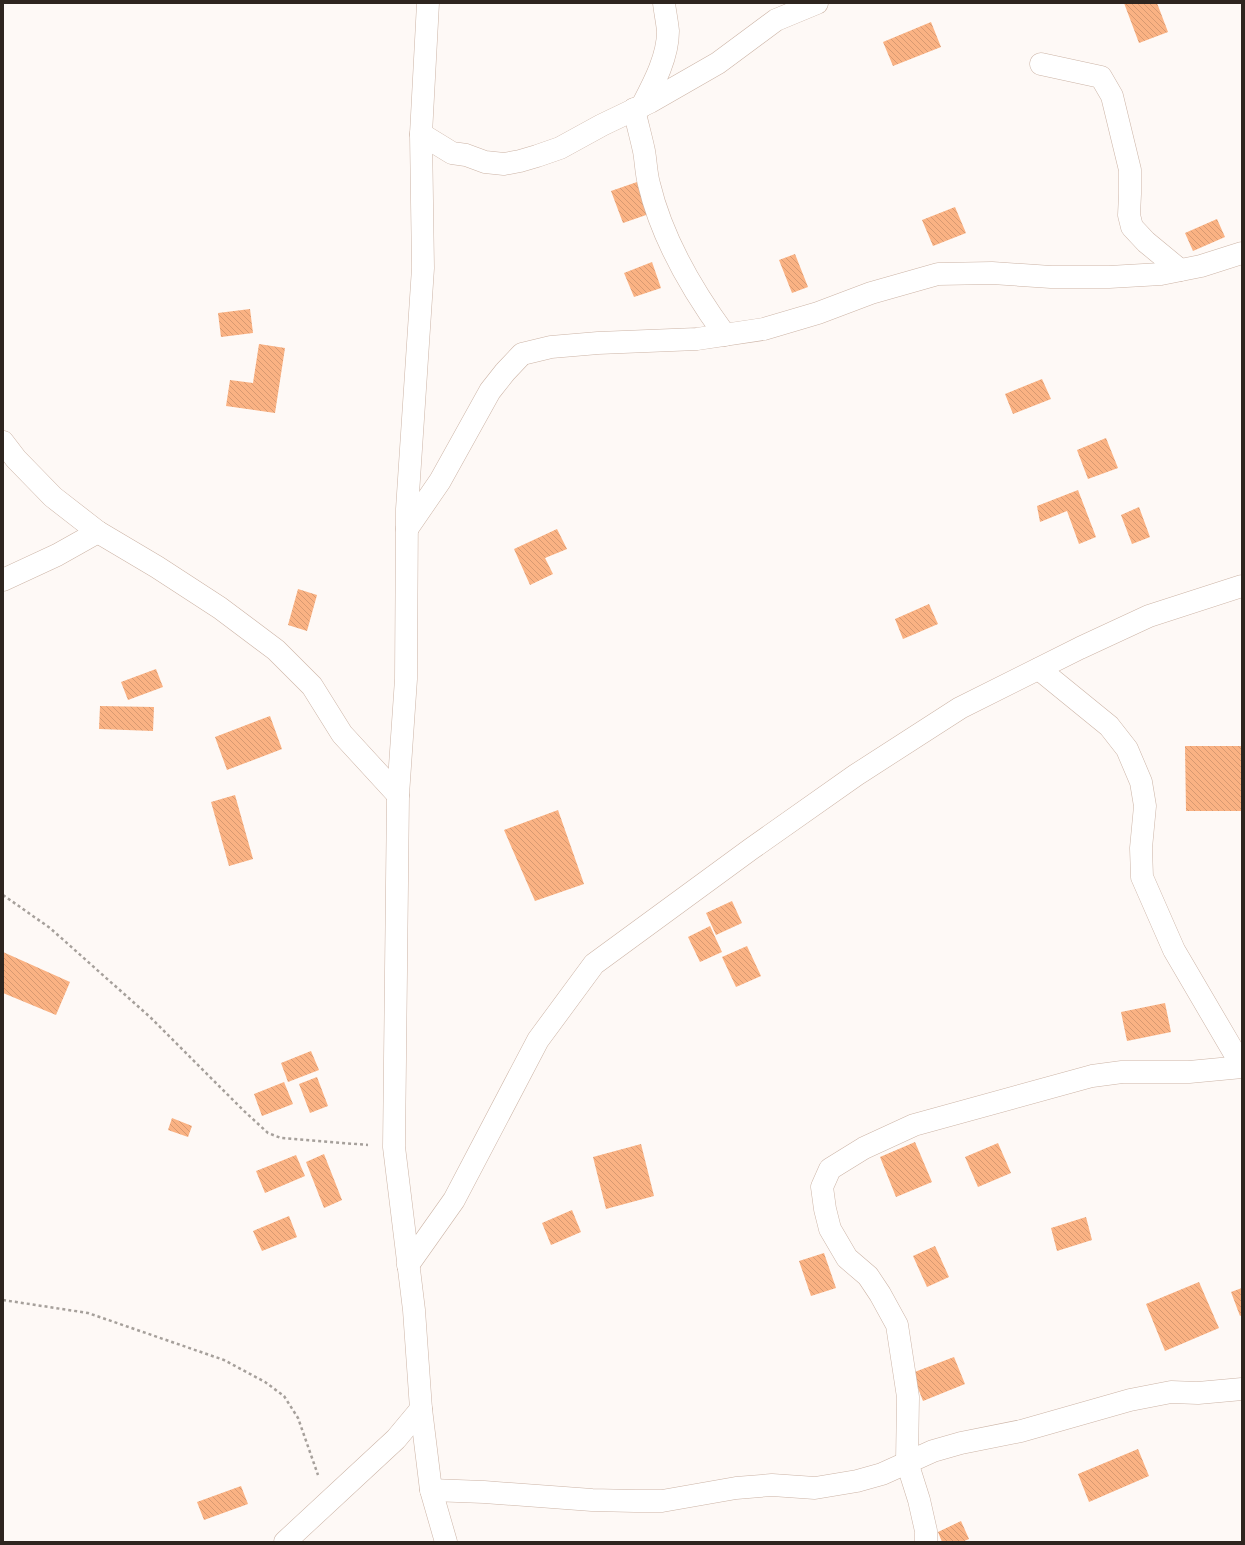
<svg xmlns="http://www.w3.org/2000/svg" width="1245" height="1545" font-family="'Roboto Serif',serif">
  <defs>
    <pattern id="building-back-hatch" width="6" height="6" patternUnits="userSpaceOnUse"><rect width="6" height="6" fill="#fab283"/><path d="M-1 5l2 2M0 0l6 6M5-1l2 2" fill="none" stroke="#d79971"/></pattern>
  </defs>
  <rect width="100%" height="100%" fill="#fef9f6"/>
  <g fill="url(#building-back-hatch)">
    <polygon points="1124,3 1157,3 1168,32 1139,43"/>
    <polygon points="931,22 941,47 893,66 883,42"/>
    <polygon points="637,182 649,214 623,223 611,191"/>
    <polygon points="955,207 966,233 933,246 922,220"/>
    <polygon points="1217,219 1225,237 1193,251 1185,233"/>
    <polygon points="795,254 808,287 792,293 779,260"/>
    <polygon points="652,262 661,288 634,297 624,273"/>
    <polygon points="250,309 253,333 221,337 218,313"/>
    <polygon points="259,344 285,348 275,413 226,406 230,380 253,383"/>
    <polygon points="1042,379 1051,399 1013,414 1005,394"/>
    <polygon points="1106,438 1118,468 1088,479 1077,450"/>
    <polygon points="1078,490 1096,537 1079,544 1067,511 1040,522 1037,506"/>
    <polygon points="1139,507 1150,537 1132,544 1121,515"/>
    <polygon points="557,529 567,549 545,558 553,574 530,585 514,549"/>
    <polygon points="298,589 317,595 307,631 288,625"/>
    <polygon points="929,604 938,624 903,639 895,619"/>
    <polygon points="156,669 163,687 128,700 121,682"/>
    <polygon points="100,706 154,707 153,731 99,729"/>
    <polygon points="270,716 282,749 227,770 215,737"/>
    <polygon points="1185,746 1242,746 1242,811 1186,811"/>
    <polygon points="235,795 253,859 229,866 211,802"/>
    <polygon points="558,810 584,884 535,901 504,830"/>
    <polygon points="732,901 742,923 716,935 706,913"/>
    <polygon points="710,926 722,952 700,962 688,937"/>
    <polygon points="747,946 761,976 736,987 722,957"/>
    <polygon points="3,952 70,982 56,1015 3,993"/>
    <polygon points="1165,1003 1171,1032 1127,1041 1121,1012"/>
    <polygon points="311,1051 319,1070 288,1082 281,1063"/>
    <polygon points="317,1077 328,1106 310,1113 299,1084"/>
    <polygon points="284,1082 293,1104 262,1116 254,1094"/>
    <polygon points="172,1118 192,1126 188,1137 168,1130"/>
    <polygon points="915,1142 932,1182 896,1197 880,1157"/>
    <polygon points="998,1143 1011,1173 978,1187 965,1157"/>
    <polygon points="641,1144 654,1196 606,1209 593,1157"/>
    <polygon points="324,1154 342,1200 324,1208 306,1162"/>
    <polygon points="296,1155 305,1176 265,1193 256,1171"/>
    <polygon points="572,1210 581,1232 551,1245 542,1223"/>
    <polygon points="289,1216 297,1237 262,1251 253,1231"/>
    <polygon points="1086,1217 1092,1240 1057,1251 1051,1228"/>
    <polygon points="935,1246 949,1277 927,1287 913,1256"/>
    <polygon points="824,1253 836,1288 811,1296 799,1261"/>
    <polygon points="1199,1282 1219,1328 1165,1351 1146,1304"/>
    <polygon points="1242,1288 1242,1315 1240,1316 1231,1292"/>
    <polygon points="954,1357 965,1384 923,1401 912,1373"/>
    <polygon points="1138,1449 1149,1476 1089,1502 1078,1474"/>
    <polygon points="241,1486 248,1504 204,1520 197,1502"/>
    <polygon points="961,1521 969,1539 962,1542 942,1542 938,1532"/>
  </g>
  <g fill="none" stroke-linecap="round" stroke-linejoin="round">
    <defs>
      <g id="minor">
        <polyline points="1041,64 1101,77 1112,96 1130,170 1130,194 1129,215 1132,227 1146,242 1180,270"/>
        <path d="M 642,106 C 654,83 668,57 668,31 C 667,21 665,12 664,3"/>
        <path d="M 634,109 C 637,123 641,137 644,151 C 646,162 646,173 649,184 C 662,239 692,290 725,335"/>
        <polyline points="421,134 452,153 466,155 485,162 504,164 520,161 537,156 560,148 602,125 650,102 718,63 776,20 817,3"/>
        <polyline points="3,442 16,459 53,497 98,532 157,567 220,608 276,650 312,686 342,734 398,795"/>
        <polyline points="407,529 440,481 490,391 505,372 522,354 551,347 598,343 697,339 764,329 818,313 871,293 938,274 992,273 1051,277 1109,277 1161,274 1201,266 1242,253"/>
        <polyline points="3,580 57,555 98,532"/>
        <polyline points="1039,669 1109,726 1127,749 1141,782 1145,806 1141,848 1142,877 1174,950 1242,1066"/>
        <polyline points="408,1265 454,1200 538,1040 594,964 751,849 856,775 960,708 1080,648 1149,616 1242,586"/>
        <polyline points="431,1490 484,1492 592,1500 635,1501 662,1501 736,1488 772,1485 815,1488 857,1481 882,1474 933,1451 961,1443 1021,1431 1130,1400 1171,1392 1198,1393 1242,1389"/>
        <polyline points="285,1542 396,1439 421,1409"/>
        <polyline points="926,1542 926,1531 919,1500 907,1462 908,1397 897,1325 880,1294 868,1276 847,1258 830,1229 825,1209 822,1187 830,1169 864,1148 914,1125 1092,1076 1122,1072 1189,1072 1242,1067"/>
      </g>
      <polyline id="major" points="428,3 421,134 423,268 407,509 406,679 398,795 394,1147 414,1310 421,1409 431,1490 446,1542"/>
    </defs>
    <use href="#minor" stroke="#ccb4a6" stroke-width="23"/>
    <use href="#major" stroke="#ccb4a6" stroke-width="23"/>
    <g stroke="#a6a09b" stroke-width="2.5" stroke-dasharray="3 3" stroke-linecap="butt">
      <polyline points="3,895 50,928 150,1017 243,1110 268,1133 281,1138 368,1145"/>
      <polyline points="3,1300 88,1313 224,1360 265,1382 284,1396 298,1418 318,1475"/>
    </g>
    <use href="#minor" stroke="#fff" stroke-width="22"/>
    <use href="#major" stroke="#fff" stroke-width="22"/>
  </g>
  <rect width="1245" height="1545" fill="none" stroke="#2e251f" stroke-width="8"/>
</svg>
